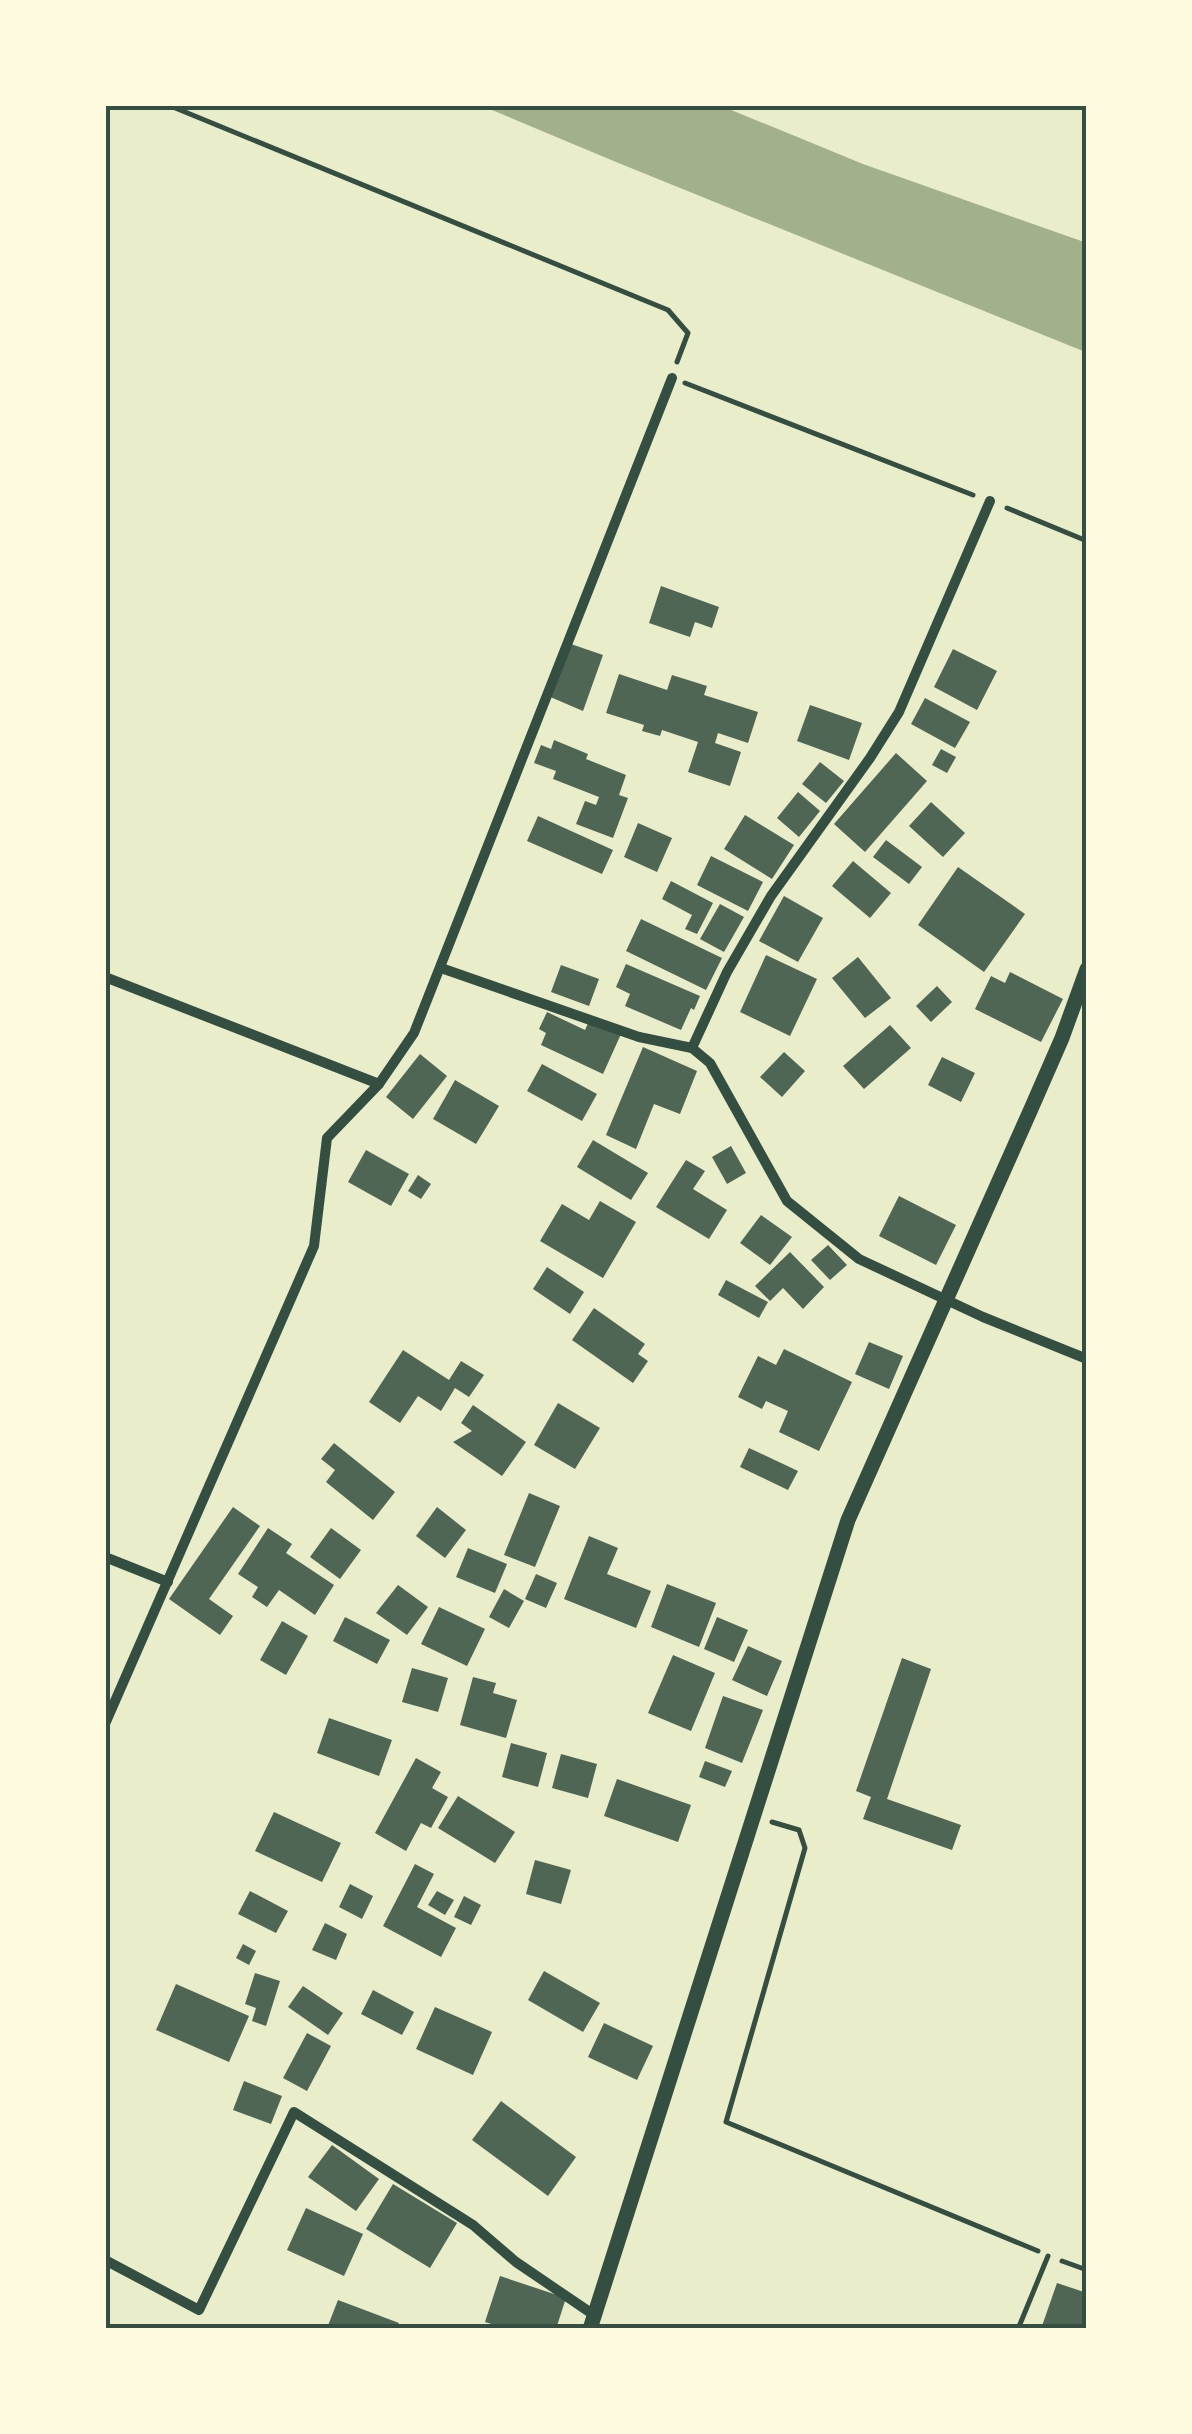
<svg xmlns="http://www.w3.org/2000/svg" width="1192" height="2434" font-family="'Zilla Slab',serif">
  <rect width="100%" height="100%" fill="#e9edc9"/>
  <polygon fill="#a3b18a" points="480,105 719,105 863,164 1087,243 1087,355 1083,351 616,162"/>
  <g fill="#4f6655">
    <polygon points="661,586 719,607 712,628 695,622 690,637 649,623"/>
    <polygon points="568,643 603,655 583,711 548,696"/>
    <polygon points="953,649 997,671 977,710 934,687"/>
    <polygon points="619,674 667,690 672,675 707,686 704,695 758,712 748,743 718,733 715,743 741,752 730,786 688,772 698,742 662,730 660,736 642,731 644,725 606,713"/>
    <polygon points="925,698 970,722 955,748 911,724"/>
    <polygon points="810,705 862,723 849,760 797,741"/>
    <polygon points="554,740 588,754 586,759 626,775 619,795 628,798 613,838 576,824 585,801 596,805 599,797 553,779 556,771 534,763 541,745 551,749"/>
    <polygon points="941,749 956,757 947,773 932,765"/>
    <polygon points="896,753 927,781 865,852 834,824"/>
    <polygon points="820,762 844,781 826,803 802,784"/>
    <polygon points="798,792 820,811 799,837 777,818"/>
    <polygon points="931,802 965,833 943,857 909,826"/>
    <polygon points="745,815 794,845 772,879 724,849"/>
    <polygon points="538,816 613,850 602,874 527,841"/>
    <polygon points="638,823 672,838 657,872 624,857"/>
    <polygon points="886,840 922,867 909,884 873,857"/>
    <polygon points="711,856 763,882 748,911 697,885"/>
    <polygon points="853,861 891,893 870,918 832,886"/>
    <polygon points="958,867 1025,914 984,972 918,925"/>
    <polygon points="671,881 713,903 697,934 685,929 692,915 662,899"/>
    <polygon points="784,896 823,918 798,962 759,941"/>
    <polygon points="720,904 744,917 724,952 700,939"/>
    <polygon points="641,919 722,958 706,990 626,951"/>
    <polygon points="766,955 817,979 790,1036 740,1012"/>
    <polygon points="858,957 891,998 865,1018 832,978"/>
    <polygon points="626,964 700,996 694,1010 691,1008 681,1030 625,1006 630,994 616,987"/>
    <polygon points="561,965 599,979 589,1006 551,992"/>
    <polygon points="1010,972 1063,999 1041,1042 975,1009 991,976 1005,983"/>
    <polygon points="937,986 952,1002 931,1022 916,1006"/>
    <polygon points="547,1012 585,1030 590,1019 621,1034 603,1074 541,1045 546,1033 539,1029"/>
    <polygon points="890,1025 911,1048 864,1089 843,1066"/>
    <polygon points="643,1047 697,1071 680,1114 654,1104 636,1149 606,1135"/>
    <polygon points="784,1052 805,1071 782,1097 760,1077"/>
    <polygon points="420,1054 447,1076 413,1119 386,1097"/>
    <polygon points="942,1057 975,1073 961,1102 928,1085"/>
    <polygon points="542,1064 597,1094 582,1121 527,1091"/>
    <polygon points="455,1080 499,1106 476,1144 433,1119"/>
    <polygon points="593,1140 648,1173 631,1200 577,1167"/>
    <polygon points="731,1146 746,1173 727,1184 712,1157"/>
    <polygon points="366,1150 409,1174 391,1206 348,1182"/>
    <polygon points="686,1160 705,1171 693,1189 727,1210 709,1239 656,1207"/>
    <polygon points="418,1175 431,1184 421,1199 408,1191"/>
    <polygon points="899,1196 956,1225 936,1265 879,1236"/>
    <polygon points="600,1201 636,1222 603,1278 540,1241 562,1204 589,1220"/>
    <polygon points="761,1215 792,1237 770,1265 740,1243"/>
    <polygon points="828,1245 847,1265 830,1280 811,1260"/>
    <polygon points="790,1252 824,1287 803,1309 783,1288 770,1301 755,1286"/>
    <polygon points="547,1267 584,1292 570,1314 533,1289"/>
    <polygon points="726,1280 768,1302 759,1318 718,1295"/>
    <polygon points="594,1308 645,1344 638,1354 648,1361 633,1383 572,1340"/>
    <polygon points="869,1342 903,1356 889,1389 855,1374"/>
    <polygon points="784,1349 852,1382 819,1451 779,1432 788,1411 766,1401 762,1409 738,1397 758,1356 776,1365"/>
    <polygon points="403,1350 449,1380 461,1361 484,1375 469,1397 455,1388 441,1411 418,1396 400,1423 369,1402"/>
    <polygon points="558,1403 600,1428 575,1469 534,1445"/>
    <polygon points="473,1405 526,1442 502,1476 453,1442 472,1431 461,1423"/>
    <polygon points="334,1443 395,1492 373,1520 326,1482 335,1470 321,1459"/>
    <polygon points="749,1448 798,1471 788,1490 740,1467"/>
    <polygon points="529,1493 560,1506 535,1567 504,1555"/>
    <polygon points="233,1507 260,1526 209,1599 233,1616 220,1635 169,1599"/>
    <polygon points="437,1507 466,1530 445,1558 416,1536"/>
    <polygon points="268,1528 292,1544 286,1553 334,1585 315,1615 279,1590 267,1607 252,1597 258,1587 238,1574"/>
    <polygon points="331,1528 361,1550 340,1579 310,1557"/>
    <polygon points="589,1536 618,1548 607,1574 651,1591 636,1628 564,1599"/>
    <polygon points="468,1548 507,1564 495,1593 456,1577"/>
    <polygon points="536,1574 557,1583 546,1608 525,1599"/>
    <polygon points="667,1584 716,1603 699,1647 651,1627"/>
    <polygon points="398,1585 428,1607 407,1635 376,1613"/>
    <polygon points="504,1589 524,1601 509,1628 489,1617"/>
    <polygon points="439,1607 485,1629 467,1666 421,1644"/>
    <polygon points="345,1617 390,1640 377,1664 333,1641"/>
    <polygon points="717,1617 748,1630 734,1662 704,1649"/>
    <polygon points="282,1621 308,1636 286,1675 260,1660"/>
    <polygon points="748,1646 782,1661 767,1696 732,1680"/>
    <polygon points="673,1655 715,1673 691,1731 648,1713"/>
    <polygon points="902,1658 931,1669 887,1799 961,1825 952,1850 863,1819 871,1797 856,1791"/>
    <polygon points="412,1668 448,1678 438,1712 402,1702"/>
    <polygon points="473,1677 496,1683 493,1693 517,1700 506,1738 460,1725"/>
    <polygon points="723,1696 763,1710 742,1763 705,1748"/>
    <polygon points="329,1718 392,1740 379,1776 317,1753"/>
    <polygon points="511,1743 547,1753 538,1787 502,1777"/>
    <polygon points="561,1754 597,1764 588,1798 552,1788"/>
    <polygon points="416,1758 441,1772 432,1788 448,1797 431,1828 421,1823 406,1851 375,1833"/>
    <polygon points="705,1761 732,1771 725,1787 699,1777"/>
    <polygon points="617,1779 691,1805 678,1842 604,1816"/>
    <polygon points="458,1796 515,1832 495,1863 438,1828"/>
    <polygon points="274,1812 341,1843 322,1882 255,1851"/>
    <polygon points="535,1860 571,1870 561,1904 526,1894"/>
    <polygon points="415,1864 434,1874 417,1907 456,1928 441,1957 383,1926"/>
    <polygon points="350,1884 373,1896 362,1919 339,1907"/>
    <polygon points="250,1891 288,1911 276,1933 238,1914"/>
    <polygon points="437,1891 454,1900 445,1915 428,1905"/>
    <polygon points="464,1896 481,1905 471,1925 454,1917"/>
    <polygon points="325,1923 347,1934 336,1960 312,1950"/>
    <polygon points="243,1944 256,1951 249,1965 236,1958"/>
    <polygon points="544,1971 600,2003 583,2032 528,2000"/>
    <polygon points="255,1973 280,1981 266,2026 252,2021 256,2008 245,2004"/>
    <polygon points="176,1984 249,2016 229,2062 156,2030"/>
    <polygon points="303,1986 343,2013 328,2035 288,2007"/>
    <polygon points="373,1990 414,2012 402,2035 361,2014"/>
    <polygon points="435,2007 492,2032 473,2075 416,2049"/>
    <polygon points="604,2023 653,2046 637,2080 588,2057"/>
    <polygon points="307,2033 331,2046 307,2091 283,2078"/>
    <polygon points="244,2081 282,2096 271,2124 233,2110"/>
    <polygon points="501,2101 576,2157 548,2196 472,2140"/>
    <polygon points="332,2145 379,2179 356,2211 308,2177"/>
    <polygon points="393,2184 457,2223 430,2268 366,2229"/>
    <polygon points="306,2208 363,2234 344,2276 287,2250"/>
    <polygon points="500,2276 566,2298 556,2329 500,2329 501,2327 485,2322"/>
    <polygon points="1057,2283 1087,2293 1087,2329 1050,2329 1042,2326"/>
    <polygon points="338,2300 399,2323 396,2329 327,2328"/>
  </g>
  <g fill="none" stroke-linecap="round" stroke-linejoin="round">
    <g stroke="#344e41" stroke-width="5">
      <polyline points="168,105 668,310 688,333 677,362"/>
      <polyline points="685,383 973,495"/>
      <polyline points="1007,508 1087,541"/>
      <polyline points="772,1822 799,1830 805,1848 726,2122 1038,2251"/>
      <polyline points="1062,2261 1087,2270"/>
    </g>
    <polyline stroke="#344e41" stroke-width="5" points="1018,2329 1048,2256"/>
    <g stroke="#344e41" stroke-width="10">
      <polyline points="441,968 639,1037 692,1048 710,1063 787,1201 859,1259 983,1317 1087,1359"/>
      <polyline points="105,977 379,1084"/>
      <polyline points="692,1048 727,972 771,896 870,758 899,712 990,501"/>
      <polyline points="105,1557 168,1582"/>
      <polyline points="105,1724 314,1246 327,1138 379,1084 414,1033 672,378"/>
      <polyline points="105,2260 199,2310 294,2112 473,2225 516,2262 594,2315"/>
    </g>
    <polyline stroke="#344e41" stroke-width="15" points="590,2329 848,1520 1031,1109 1062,1038 1087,969"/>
  </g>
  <rect width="1192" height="2434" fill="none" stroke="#fefae0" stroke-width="215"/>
  <rect x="108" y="108" width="976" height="2218" fill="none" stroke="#344e41" stroke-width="4"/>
</svg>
